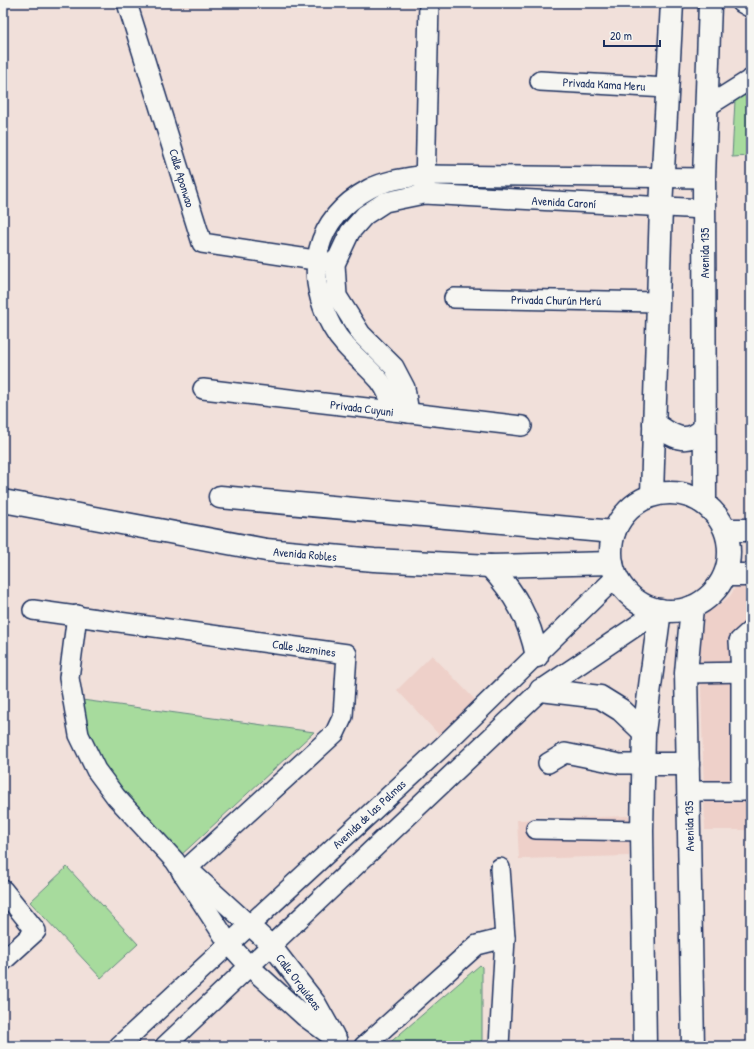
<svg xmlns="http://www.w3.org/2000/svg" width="754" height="1049" font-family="'Patrick Hand',sans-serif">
  <rect width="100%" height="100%" fill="#f1e0da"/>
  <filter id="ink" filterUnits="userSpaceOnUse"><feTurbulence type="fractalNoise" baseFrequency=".025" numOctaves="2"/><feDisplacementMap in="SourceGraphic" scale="8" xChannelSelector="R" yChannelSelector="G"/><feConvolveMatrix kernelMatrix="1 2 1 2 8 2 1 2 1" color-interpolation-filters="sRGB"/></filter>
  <g filter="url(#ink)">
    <g fill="#eed0c9">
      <polygon points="736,586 751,587 751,830 705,830 699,614 716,607 730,596"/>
      <polygon points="432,655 479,704 442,738 397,690"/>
      <polygon points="629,816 629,856 519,859 517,820"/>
    </g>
    <g fill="#a7db9d" stroke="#61857e">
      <polygon points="751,92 751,156 732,157 735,100"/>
      <polygon points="82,700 314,732 179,857 123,794 102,766 88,731"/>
      <polygon points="67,867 138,944 101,978 30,902"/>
      <polygon points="480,965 482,967 482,1046 386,1046"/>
    </g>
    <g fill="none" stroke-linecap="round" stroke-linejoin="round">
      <defs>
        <g id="minor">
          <polyline points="127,3 202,243 328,262"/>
          <polyline points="742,3 751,8"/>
          <polyline points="540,81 667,88"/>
          <polyline points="708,106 751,79"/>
          <polyline points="425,188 429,3"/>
          <polyline points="454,298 658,302"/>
          <polyline points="203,389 522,426"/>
          <path d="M 394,411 C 391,401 387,390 380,381 C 364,362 344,349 332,327 C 303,273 314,219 369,189 C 386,180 406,178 425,175 L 704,178"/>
          <polyline points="409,413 405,388 394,367 361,334 337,296 335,264 350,232 365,215 385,202 424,194 704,209"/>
          <polyline points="33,610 347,654 343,716 335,733 182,873"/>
          <polyline points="77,615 69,678 79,735 96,770 116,797 175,861 229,944 249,966 304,1016 337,1040"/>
          <polyline points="686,673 751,672"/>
          <polyline points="548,763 565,753 620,764 645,764"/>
          <polyline points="689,791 751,791"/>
          <polyline points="741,791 741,672 739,641 751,630"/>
          <polyline points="536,829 642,831"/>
          <polyline points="188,869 271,945 316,1003 334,1035"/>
          <polyline points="3,890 36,931 3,961"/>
          <polyline points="119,1046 442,747 616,577"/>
          <polyline points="165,1046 541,690 660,610"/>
          <polyline points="364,1046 477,945 505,938"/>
          <polyline points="499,1046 505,938 500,868"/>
        </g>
        <g id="major">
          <path d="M 654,423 C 671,436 687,447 704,428"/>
          <circle cx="670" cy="552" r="59"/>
          <polyline points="652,495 661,207 672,3"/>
          <polyline points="220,497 614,532"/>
          <polyline points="3,501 266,550 374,560 490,566 612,563"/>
          <polyline points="705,503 704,178 710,3"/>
          <polyline points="726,530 751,530"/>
          <path d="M 490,566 C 516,595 529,618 537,656"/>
          <polyline points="725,575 751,575"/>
          <polyline points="692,607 686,673 693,1046"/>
          <polyline points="541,690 600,697 621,710 644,732"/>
          <polyline points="645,764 688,764"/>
          <polyline points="645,1046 642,831 644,732 660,610"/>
        </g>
      </defs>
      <use href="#minor" stroke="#1b2f5e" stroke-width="22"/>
      <use href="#major" stroke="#1b2f5e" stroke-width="25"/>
      <use href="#minor" stroke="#f6f6f2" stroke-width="19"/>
      <use href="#major" stroke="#f6f6f2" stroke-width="22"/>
    </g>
  </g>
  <g text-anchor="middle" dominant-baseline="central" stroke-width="3" stroke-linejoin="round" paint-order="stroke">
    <g font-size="12" fill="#1b2f5e" stroke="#f6f6f2">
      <text transform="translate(604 84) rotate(3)">Privada Kama Meru</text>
      <text transform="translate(182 178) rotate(73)">Calle Aponwao</text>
      <text transform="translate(564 202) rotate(3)">Avenida Caroní</text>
      <text transform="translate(704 253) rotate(-90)">Avenida 135</text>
      <text transform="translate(556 300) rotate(1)">Privada Churún Merú</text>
      <text transform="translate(362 408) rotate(7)">Privada Cuyuni</text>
      <text transform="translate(305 554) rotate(5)">Avenida Robles</text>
      <text transform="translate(304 648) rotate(8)">Calle Jazmines</text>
      <text transform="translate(369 814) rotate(-43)">Avenida de las Palmas</text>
      <text transform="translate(689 826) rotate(-91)">Avenida 135</text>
      <text transform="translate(299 982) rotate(53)">Calle Orquideas</text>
    </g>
  </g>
  <rect width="754" height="1049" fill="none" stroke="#f6f6f2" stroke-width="16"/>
  <rect x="8" y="8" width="738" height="1033" fill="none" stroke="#1b2f5e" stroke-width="1.5" filter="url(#ink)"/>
  <path d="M604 40v6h56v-6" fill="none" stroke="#1b2f5e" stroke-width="2"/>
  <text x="610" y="40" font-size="12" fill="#1b2f5e" stroke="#f6f6f2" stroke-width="3" paint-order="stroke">20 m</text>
</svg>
